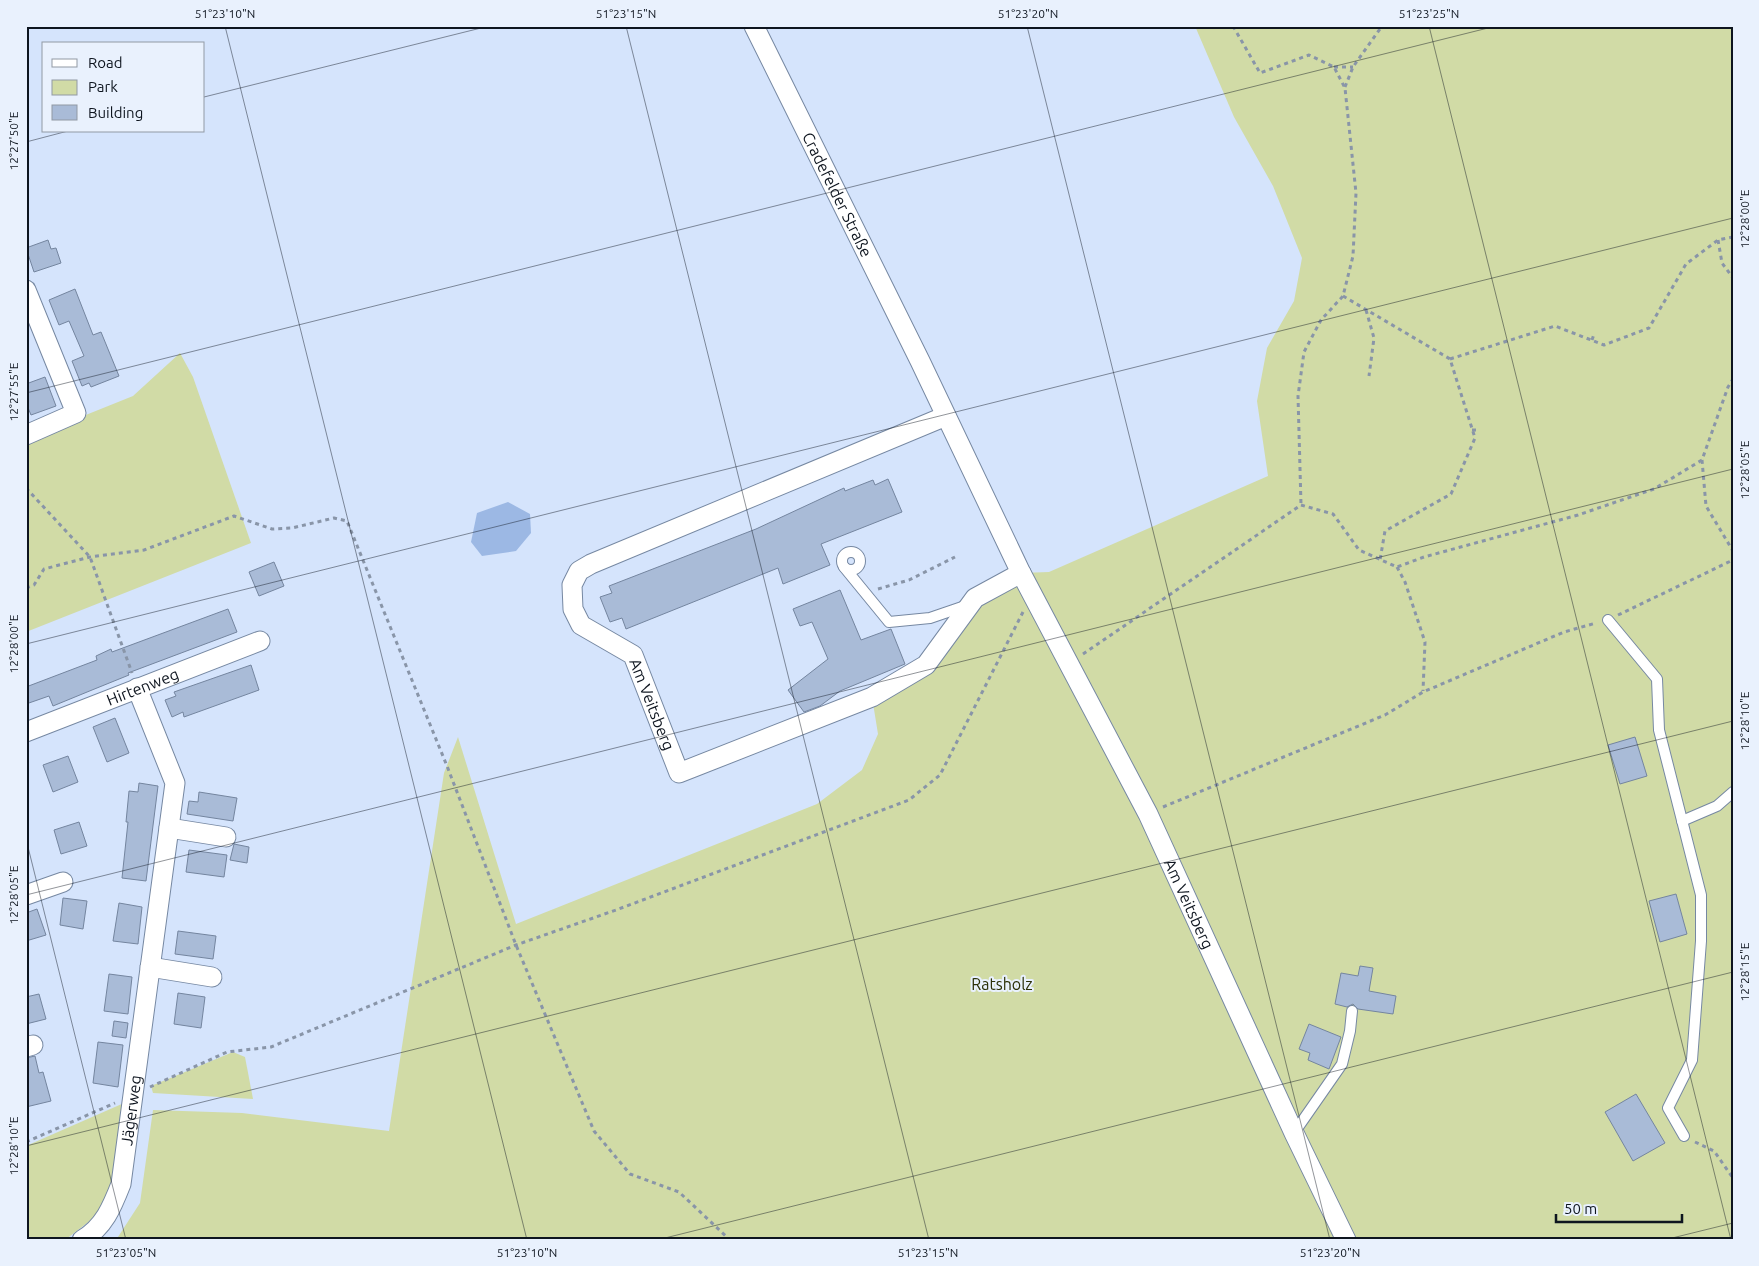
<svg xmlns="http://www.w3.org/2000/svg" width="1759" height="1266" font-family="Ubuntu,sans-serif">
  <rect width="100%" height="100%" fill="#d5e4fc"/>
  <g fill="#d1dba6">
    <polygon points="1195,26 1733,26 1733,1240 116,1240 140,1203 153,1110 242,1113 389,1131 444,773 458,737 516,924 817,804 862,770 878,734 872,697 926,665 975,598 1021,573 1049,572 1268,476 1257,401 1267,348 1294,301 1302,258 1273,186 1234,117"/>
    <polygon points="180,353 193,377 251,543 26,632 26,439 133,396"/>
    <polygon points="233,1052 245,1057 253,1099 153,1093 151,1086"/>
    <polygon points="124,1103 112,1186 100,1213 65,1240 36,1240 26,1235 26,1146"/>
  </g>
  <polygon fill="#9cb8e4" points="508,502 530,514 531,533 516,551 482,556 471,542 477,513"/>
  <g fill="#a9bbd7" stroke="#74859f">
    <polygon points="48,240 51,249 56,248 61,263 34,272 26,248"/>
    <polygon points="75,289 93,335 101,332 119,376 91,387 89,383 82,386 72,361 84,356 69,321 59,325 49,300"/>
    <polygon points="45,377 56,406 31,415 26,403 26,384"/>
    <polygon points="888,479 902,512 821,544 830,565 783,584 778,568 626,629 622,618 610,622 600,597 612,593 609,586 756,529 844,488 845,491 873,480 875,485"/>
    <polygon points="274,562 284,586 259,596 249,572"/>
    <polygon points="840,590 861,640 891,629 905,664 840,691 820,706 804,712 788,690 828,659 812,622 800,626 793,609"/>
    <polygon points="228,609 237,632 128,673 129,675 92,690 53,706 49,696 26,704 26,687 97,660 96,656 111,649 112,652"/>
    <polygon points="251,665 259,690 184,717 183,712 172,717 165,700 176,696 174,692"/>
    <polygon points="115,718 129,753 107,762 93,727"/>
    <polygon points="1635,737 1647,776 1620,784 1608,745"/>
    <polygon points="68,756 78,782 53,792 43,765"/>
    <polygon points="139,783 158,786 146,881 122,878 128,822 126,822 129,791 138,792"/>
    <polygon points="199,792 237,798 233,821 187,814 189,801 198,802"/>
    <polygon points="79,822 87,846 61,854 54,830"/>
    <polygon points="234,844 249,847 247,863 230,860"/>
    <polygon points="189,850 227,855 224,877 186,872"/>
    <polygon points="1676,894 1687,934 1660,942 1649,901"/>
    <polygon points="63,898 87,901 83,929 60,925"/>
    <polygon points="119,903 142,907 138,944 113,941"/>
    <polygon points="37,909 46,935 26,941 26,913"/>
    <polygon points="178,931 216,936 213,959 175,954"/>
    <polygon points="1360,966 1373,968 1369,991 1396,996 1393,1014 1358,1009 1353,1004 1347,1007 1335,1004 1341,973 1358,976"/>
    <polygon points="109,974 132,977 128,1014 104,1011"/>
    <polygon points="178,993 205,997 201,1028 174,1024"/>
    <polygon points="39,994 46,1019 26,1024 26,997"/>
    <polygon points="114,1021 128,1023 126,1038 112,1036"/>
    <polygon points="1309,1024 1341,1037 1329,1069 1308,1060 1310,1053 1299,1049"/>
    <polygon points="98,1042 123,1045 118,1087 93,1083"/>
    <polygon points="35,1056 39,1073 43,1072 51,1101 26,1107 26,1058"/>
    <polygon points="1636,1094 1665,1143 1633,1161 1605,1112"/>
  </g>
  <g fill="none" stroke-linecap="round" stroke-linejoin="round">
    <defs>
      <g id="lane">
        <circle cx="851" cy="561" r="9"/>
        <polyline points="844,567 889,622 930,618 968,605"/>
        <polyline points="1608,620 1657,679 1659,730 1701,895 1701,941 1692,1060 1668,1108 1684,1136"/>
        <polyline points="1682,821 1717,806 1733,792"/>
        <polyline points="1294,1133 1342,1064 1350,1031 1352,1011"/>
      </g>
      <g id="street">
        <path id="s1" d="M 754,26 L 920,361 L 1021,573 L 1148,814 L 1294,1133 L 1346,1240"/>
        <polyline points="26,290 76,413 26,435"/>
        <path id="s2" d="M 946,416 L 591,564 L 579,571 L 572,585 L 573,609 L 581,625 L 633,655 L 679,773 L 872,697 L 926,665 L 975,598 L 1021,573"/>
        <path id="s3" d="M 26,732 L 260,641"/>
        <polyline points="169,828 226,837"/>
        <polyline points="26,895 63,882"/>
        <polyline points="150,967 212,977"/>
        <polyline points="26,1047 33,1045"/>
        <path id="s4" d="M 82,1240 C 104,1227 112,1207 121,1184 L 175,783 L 137,688"/>
      </g>
    </defs>
    <use href="#lane" stroke="#7688a2" stroke-width="12"/>
    <use href="#street" stroke="#7688a2" stroke-width="21"/>
    <g stroke="#8995a8" stroke-width="3" stroke-dasharray="4 4" stroke-linecap="butt">
      <polyline points="1233,26 1260,73 1309,55 1334,67 1345,88 1356,193 1353,256 1343,296 1321,320 1304,352 1298,396 1301,505"/>
      <polyline points="1334,67 1353,67"/>
      <polyline points="1345,87 1353,67 1382,26"/>
      <polyline points="1718,240 1722,263 1733,278"/>
      <polyline points="1343,296 1450,359 1475,438 1451,494 1385,531 1380,560"/>
      <polyline points="1366,310 1374,338 1369,376"/>
      <polyline points="1592,340 1594,334"/>
      <polyline points="1450,359 1555,326 1604,345 1649,328 1686,264 1718,240 1733,237"/>
      <polyline points="1472,430 1480,430"/>
      <polyline points="1702,460 1706,506 1733,551"/>
      <polyline points="26,488 90,557 132,673"/>
      <polyline points="1301,505 1333,514 1359,550 1397,567 1424,557 1578,515 1654,489 1702,460 1728,387 1733,379"/>
      <polyline points="1397,567 1405,582 1425,642 1423,691"/>
      <polyline points="26,588 34,585 44,569 90,557 144,550 234,516 272,529 292,528 334,518 347,521 447,766 516,945 594,1131 630,1174 679,1192 730,1240"/>
      <polyline points="878,589 909,580 955,557"/>
      <polyline points="1618,615 1733,560"/>
      <polyline points="1083,654 1301,505"/>
      <polyline points="1163,807 1385,715 1423,692 1564,632 1596,623"/>
      <polyline points="150,1087 227,1052 271,1047 516,945 616,910 909,800 940,775 1023,612"/>
      <polyline points="26,1142 115,1103"/>
      <polyline points="1695,1142 1714,1151 1733,1178"/>
    </g>
    <use href="#lane" stroke="#fff" stroke-width="10"/>
    <use href="#street" stroke="#fff" stroke-width="19"/>
  </g>
  <path fill="none" stroke="#0e151f" stroke-width="1" stroke-opacity="0.45" d="M 225,26 L 527,1240M 626,26 L 929,1240M 1027,26 L 1330,1240M 1429,26 L 1731,1240M 204,97 L 489,26M 26,142 L 68,131M 26,393 L 1496,26M 26,644 L 1733,218M 26,839 L 126,1240M 26,895 L 1733,469M 26,1146 L 1733,721M 657,1240 L 1733,972M 1664,1240 L 1733,1223"/>
  <g text-anchor="middle" dominant-baseline="central" stroke-width="4" stroke-linejoin="round" paint-order="stroke">
    <g font-size="16" fill="#0e151f" stroke="#e9f1fd">
      <text stroke="none"><textPath href="#s1" startOffset="188">Cradefelder Straße</textPath></text>
      <text stroke="none"><textPath href="#s3" startOffset="125">Hirtenweg</textPath></text>
      <text stroke="none"><textPath href="#s2" startOffset="569">Am Veitsberg</textPath></text>
      <text stroke="none"><textPath href="#s1" startOffset="980">Am Veitsberg</textPath></text>
      <text stroke="none"><textPath href="#s4" startOffset="144">Jägerweg</textPath></text>
    </g>
    <g font-size="16" fill="#2b3007" stroke="#e9f1fd">
      <text x="1002" y="984">Ratsholz</text>
    </g>
  </g>
  <rect width="1759" height="1266" fill="none" stroke="#e9f1fd" stroke-width="55"/>
  <rect x="42" y="42" width="162" height="90" fill="#e9f1fd" stroke="#9199a4"/>
  <rect x="52" y="59" width="25" height="8" fill="#ffffff" stroke="#9199a4"/>
  <text x="88" y="68" font-size="15" fill="#0e151f">Road</text>
  <rect x="52" y="80" width="25" height="15" fill="#d1dba6" stroke="#9199a4"/>
  <text x="88" y="92" font-size="15" fill="#0e151f">Park</text>
  <rect x="52" y="105" width="25" height="15" fill="#a9bbd7" stroke="#9199a4"/>
  <text x="88" y="118" font-size="15" fill="#0e151f">Building</text>
  <path d="M1556 1214v8h126v-8" fill="none" stroke="#0e151f" stroke-width="2.5"/>
  <text x="1564" y="1214" font-size="15" fill="#0e151f" stroke="#e9f1fd" stroke-width="4" paint-order="stroke">50 m</text>
  <rect x="28" y="28" width="1704" height="1210" fill="none" stroke="#0e151f" stroke-width="2"/>
  <g font-size="12" text-anchor="middle" fill="#0e151f">
    <text x="225" y="18">51°23'10"N</text>
    <text x="626" y="18">51°23'15"N</text>
    <text x="1028" y="18">51°23'20"N</text>
    <text x="1429" y="18">51°23'25"N</text>
    <text transform="translate(14 141) rotate(-90)" y="4">12°27'50"E</text>
    <text transform="translate(1745 219) rotate(-90)" y="4">12°28'00"E</text>
    <text transform="translate(14 392) rotate(-90)" y="4">12°27'55"E</text>
    <text transform="translate(1745 470) rotate(-90)" y="4">12°28'05"E</text>
    <text transform="translate(14 644) rotate(-90)" y="4">12°28'00"E</text>
    <text transform="translate(1745 721) rotate(-90)" y="4">12°28'10"E</text>
    <text transform="translate(14 895) rotate(-90)" y="4">12°28'05"E</text>
    <text transform="translate(1745 972) rotate(-90)" y="4">12°28'15"E</text>
    <text transform="translate(14 1146) rotate(-90)" y="4">12°28'10"E</text>
    <text x="126" y="1257">51°23'05"N</text>
    <text x="527" y="1257">51°23'10"N</text>
    <text x="928" y="1257">51°23'15"N</text>
    <text x="1330" y="1257">51°23'20"N</text>
  </g>
</svg>
